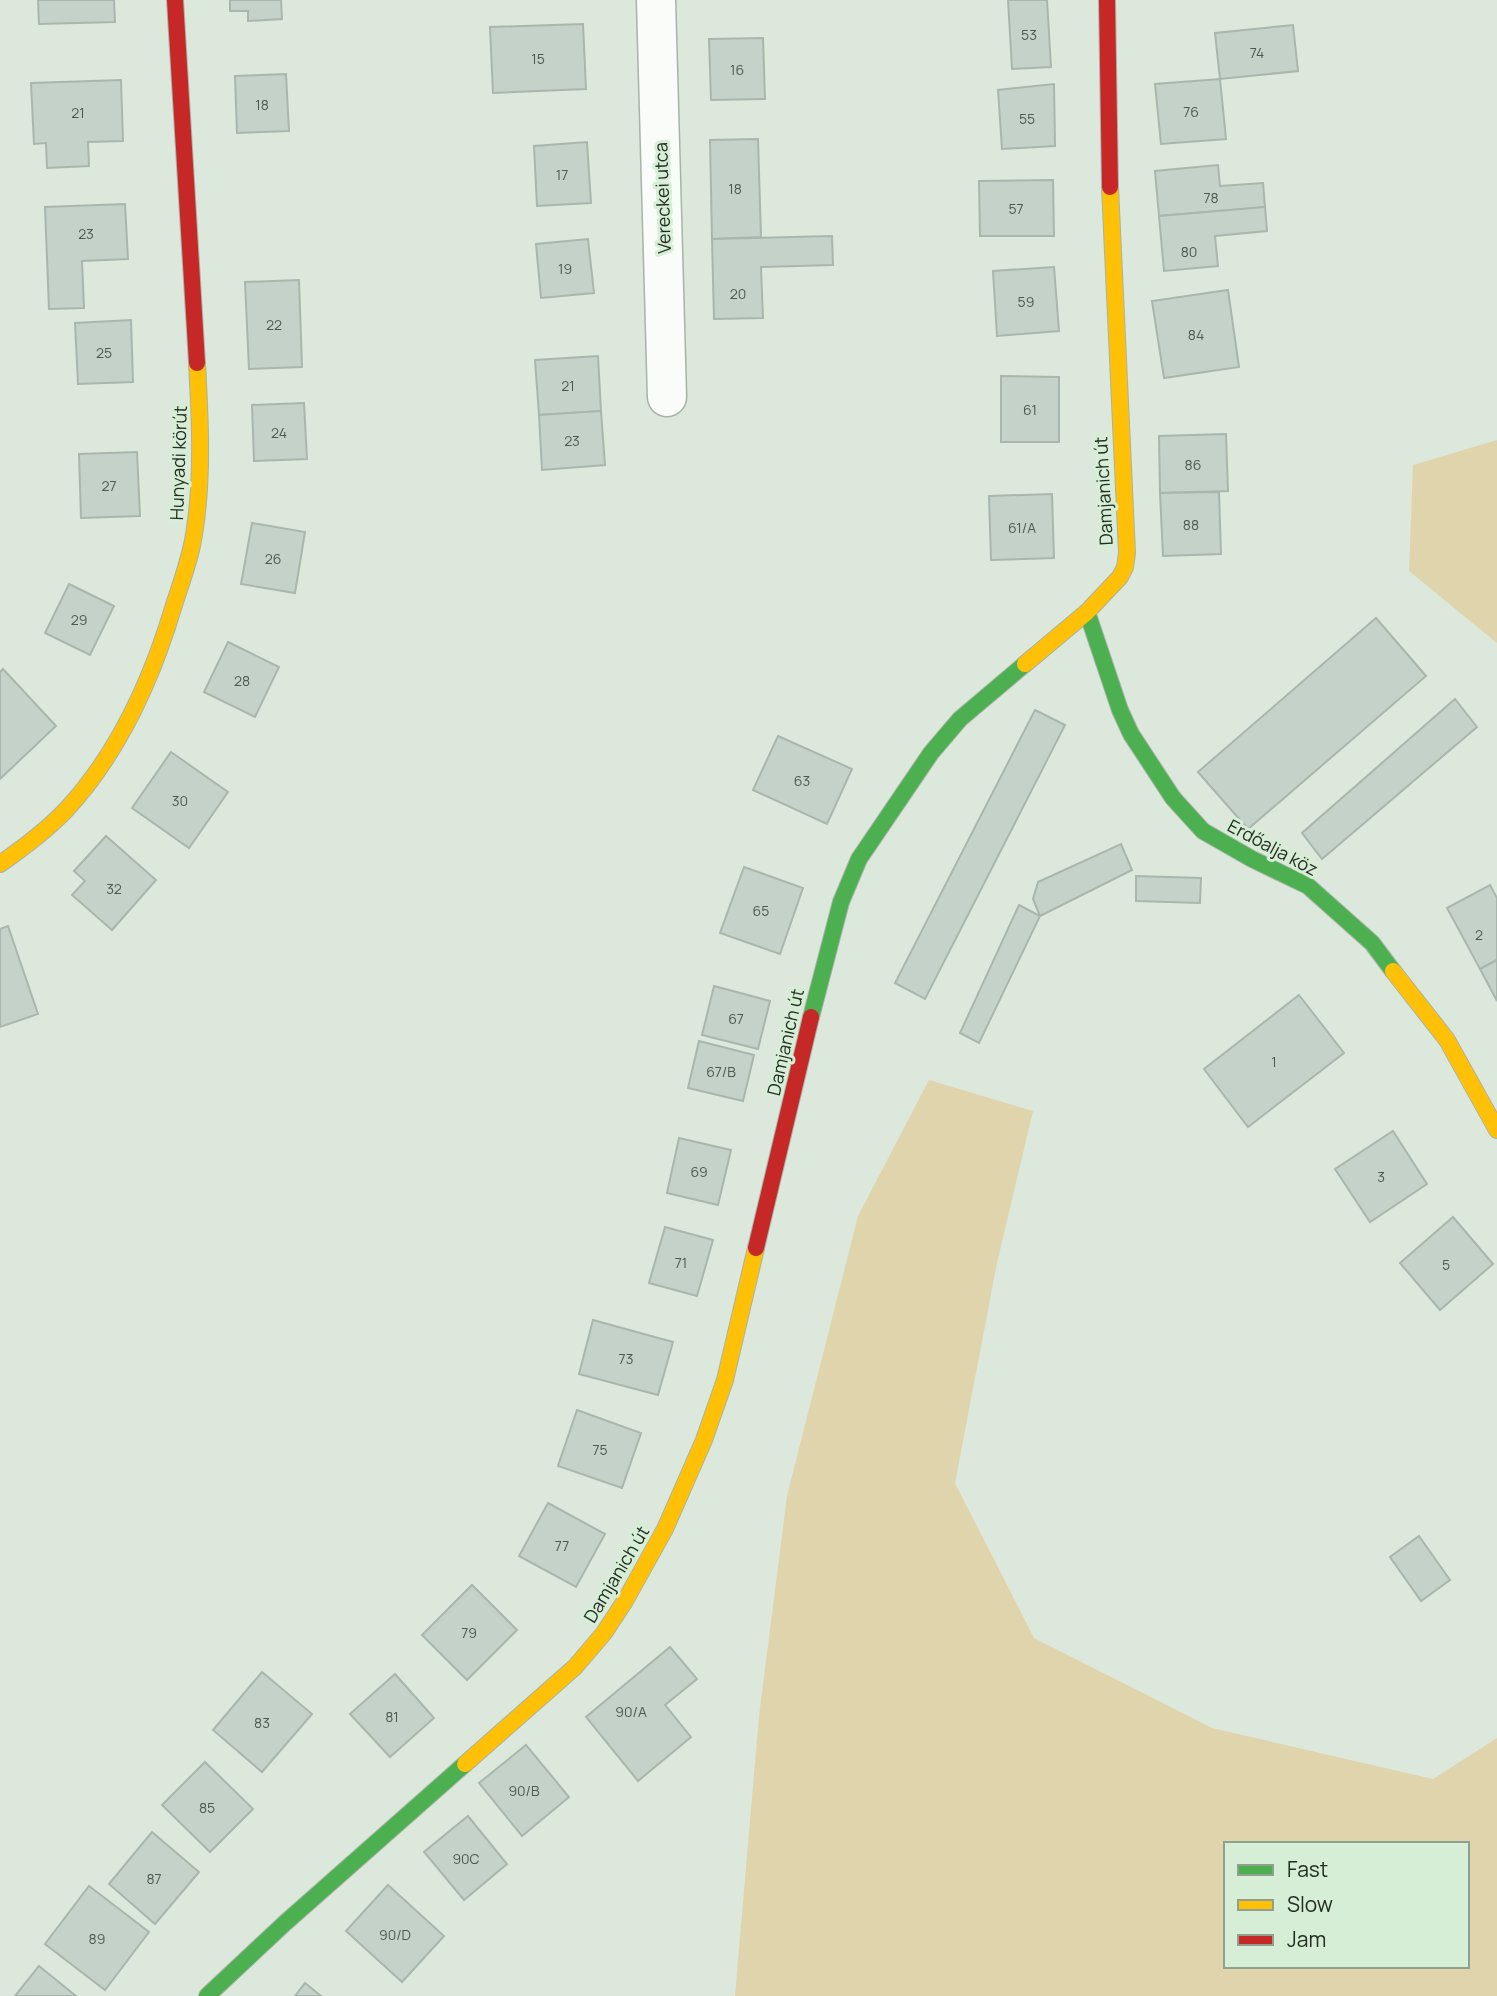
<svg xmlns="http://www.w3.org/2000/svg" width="1497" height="1996" font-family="Manrope,sans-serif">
  <rect width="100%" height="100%" fill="#dbe8db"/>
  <g fill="#e0d4ad" fill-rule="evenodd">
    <polygon points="1497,440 1497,643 1409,571 1413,465"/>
    <path d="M 929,1080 L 1033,1111 L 997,1263 L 955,1483 L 1034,1638 L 1212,1728 L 1433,1779 L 1497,1738 L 1497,1996 L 735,1996 L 759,1716 L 787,1496 L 858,1216 ZM 1226,1844 L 1467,1844 L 1467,1966 L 1226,1966 Z"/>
  </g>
  <g fill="#c5d2ca" stroke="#a9b6ae" stroke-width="2">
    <polygon points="38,0 114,0 115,22 39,24"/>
    <polygon points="230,0 281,0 282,19 248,21 248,11 230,11"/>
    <polygon points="1008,0 1047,0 1051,67 1012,69"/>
    <polygon points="583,24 586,89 493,93 490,27"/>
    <polygon points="1293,25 1298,71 1220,79 1215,33"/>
    <polygon points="763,38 765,99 711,100 709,39"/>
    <polygon points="286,74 289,131 237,133 235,76"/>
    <polygon points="1220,79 1226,139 1161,144 1155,84"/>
    <polygon points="121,80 123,141 88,142 89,166 47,168 46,143 34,144 31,83"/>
    <polygon points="1054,84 1055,146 1002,149 998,90"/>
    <polygon points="758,139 761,237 712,239 710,140"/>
    <polygon points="587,142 591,203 537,206 534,146"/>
    <polygon points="1218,165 1220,186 1263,183 1265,207 1159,216 1155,171"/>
    <polygon points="1053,180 1054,236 980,236 979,181"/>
    <polygon points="125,204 128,259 82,261 84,308 49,309 45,207"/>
    <polygon points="1265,207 1267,231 1215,236 1218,266 1164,271 1159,216"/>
    <polygon points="832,236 833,265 761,267 763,318 714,319 712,239"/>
    <polygon points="588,239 594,293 541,298 536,244"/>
    <polygon points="1054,267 1059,331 997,336 993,271"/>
    <polygon points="299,280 302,367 249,369 245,282"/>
    <polygon points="1228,290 1239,367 1164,378 1152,301"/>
    <polygon points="131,320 133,382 78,384 75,323"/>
    <polygon points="598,356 601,411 539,415 535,360"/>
    <polygon points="1001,376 1059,377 1059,442 1001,442"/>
    <polygon points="304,403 307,459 254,461 252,405"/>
    <polygon points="601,411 605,465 542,470 539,415"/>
    <polygon points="1226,434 1228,491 1160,493 1159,436"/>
    <polygon points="137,452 140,516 81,518 79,454"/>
    <polygon points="1219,492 1221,554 1163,556 1160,493"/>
    <polygon points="1052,494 1054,558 991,560 989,496"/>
    <polygon points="252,523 305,532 295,593 241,584"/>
    <polygon points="69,584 114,606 90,655 45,633"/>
    <polygon points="1376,618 1426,676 1248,829 1198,772"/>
    <polygon points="228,642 279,667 255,717 204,692"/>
    <polygon points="3,669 56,726 0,779 0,672"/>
    <polygon points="1455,699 1477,727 1322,859 1302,833"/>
    <polygon points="1035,710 1065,725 925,999 895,983"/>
    <polygon points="778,736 852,769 827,824 753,790"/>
    <polygon points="171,752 228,792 189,848 132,808"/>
    <polygon points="106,836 156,880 112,930 72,895 85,881 74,871"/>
    <polygon points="1121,844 1132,870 1040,916 1033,899 1038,882"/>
    <polygon points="744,867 803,888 780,954 720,933"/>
    <polygon points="1136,876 1201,878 1200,903 1136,901"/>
    <polygon points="1490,885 1497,898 1497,960 1480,969 1447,908"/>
    <polygon points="1019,905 1040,916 979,1043 960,1033"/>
    <polygon points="8,926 38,1014 0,1027 0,929"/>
    <polygon points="1497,960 1497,1001 1480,969"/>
    <polygon points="714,986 770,1001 758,1049 702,1035"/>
    <polygon points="1299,995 1344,1053 1248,1127 1204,1069"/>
    <polygon points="699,1041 754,1055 743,1101 688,1088"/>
    <polygon points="1393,1131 1427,1184 1370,1222 1335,1169"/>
    <polygon points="679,1138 731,1150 718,1205 667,1193"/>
    <polygon points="1453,1217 1493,1264 1440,1310 1400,1263"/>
    <polygon points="665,1227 713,1240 697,1296 649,1283"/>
    <polygon points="593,1320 673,1342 658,1395 579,1374"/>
    <polygon points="577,1410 641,1433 622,1488 558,1466"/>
    <polygon points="548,1503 605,1534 576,1587 519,1556"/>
    <polygon points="1419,1536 1450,1580 1421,1601 1390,1557"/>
    <polygon points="472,1585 517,1630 467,1680 422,1635"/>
    <polygon points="670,1647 697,1679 665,1705 691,1737 638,1781 586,1717"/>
    <polygon points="262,1672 312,1714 262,1772 213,1730"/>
    <polygon points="395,1674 434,1718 390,1757 350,1714"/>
    <polygon points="526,1745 569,1797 522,1836 479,1783"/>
    <polygon points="205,1762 253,1809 210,1852 162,1805"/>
    <polygon points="468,1816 507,1864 464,1900 424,1852"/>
    <polygon points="152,1832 199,1872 155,1924 109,1884"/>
    <polygon points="388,1885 444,1936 402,1982 346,1931"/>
    <polygon points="89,1886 149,1932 105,1990 45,1944"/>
    <polygon points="39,1966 76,1996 15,1996"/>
    <polygon points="305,1983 321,1996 295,1996"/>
  </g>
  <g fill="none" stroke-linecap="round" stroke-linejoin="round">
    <defs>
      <polyline id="street" points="656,0 667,397"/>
      <g id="fast">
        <polyline points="1087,612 1120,710 1131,734 1173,798 1203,831 1252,859 1308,886 1372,943 1393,971"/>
        <polyline points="811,1017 841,902 859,859 931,753 960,719 1025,664"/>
        <polyline points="207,1996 285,1923 465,1764"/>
      </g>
      <g id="slow">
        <polyline points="1025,664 1087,612 1120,577 1125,567 1127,553 1110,187"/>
        <path d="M 0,864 C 23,848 46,831 66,810 C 119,753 152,679 174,605 C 182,580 192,554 195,528 C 203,474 200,418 197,363"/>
        <polyline points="1393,971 1447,1040 1497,1130"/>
        <polyline points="465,1764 575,1667 604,1633 625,1601 665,1529 704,1440 725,1380 756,1248"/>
      </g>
      <g id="jam">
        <polyline points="175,0 197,363"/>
        <polyline points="1107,0 1110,187"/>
        <polyline points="756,1248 811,1017"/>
      </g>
    </defs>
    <use href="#street" stroke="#a8b3a8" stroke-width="41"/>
    <use href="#fast" stroke="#a8b3a8" stroke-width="18"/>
    <use href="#slow" stroke="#a8b3a8" stroke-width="18"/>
    <use href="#jam" stroke="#a8b3a8" stroke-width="18"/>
    <use href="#street" stroke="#fafcfa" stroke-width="38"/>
    <use href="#fast" stroke="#4caf50" stroke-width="16"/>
    <use href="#slow" stroke="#ffc107" stroke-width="16"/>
    <use href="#jam" stroke="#c62828" stroke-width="16"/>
  </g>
  <g text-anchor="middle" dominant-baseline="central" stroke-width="6" stroke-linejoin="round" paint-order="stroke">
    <g font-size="14" fill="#4e584e">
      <text x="1029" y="34">53</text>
      <text x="1257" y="52">74</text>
      <text x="538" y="58">15</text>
      <text x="737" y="69">16</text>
      <text x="262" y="104">18</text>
      <text x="1191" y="111">76</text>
      <text x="78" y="112">21</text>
      <text x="1027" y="118">55</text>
      <text x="562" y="174">17</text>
      <text x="735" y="188">18</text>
      <text x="1211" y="197">78</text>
      <text x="1016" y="208">57</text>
      <text x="86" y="233">23</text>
      <text x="1189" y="251">80</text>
      <text x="565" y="268">19</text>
      <text x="738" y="293">20</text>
      <text x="1026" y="301">59</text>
      <text x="274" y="324">22</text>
      <text x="1196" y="334">84</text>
      <text x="104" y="352">25</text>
      <text x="568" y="385">21</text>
      <text x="1030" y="409">61</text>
      <text x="279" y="432">24</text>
      <text x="572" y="440">23</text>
      <text x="1193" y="464">86</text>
      <text x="109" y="485">27</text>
      <text x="1191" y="524">88</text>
      <text x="1022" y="527">61/A</text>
      <text x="273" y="558">26</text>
      <text x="79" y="619">29</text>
      <text x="242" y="680">28</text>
      <text x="802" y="780">63</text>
      <text x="180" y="800">30</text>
      <text x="114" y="888">32</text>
      <text x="761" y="910">65</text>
      <text x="1479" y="934">2</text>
      <text x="736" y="1018">67</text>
      <text x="1274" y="1061">1</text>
      <text x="721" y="1071">67/B</text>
      <text x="699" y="1171">69</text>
      <text x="1381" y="1176">3</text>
      <text x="681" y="1262">71</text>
      <text x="1446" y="1264">5</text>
      <text x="626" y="1358">73</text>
      <text x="600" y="1449">75</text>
      <text x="562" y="1545">77</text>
      <text x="469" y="1632">79</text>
      <text x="631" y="1711">90/A</text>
      <text x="392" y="1716">81</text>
      <text x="262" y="1722">83</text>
      <text x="524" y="1790">90/B</text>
      <text x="207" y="1807">85</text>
      <text x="466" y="1858">90C</text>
      <text x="154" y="1878">87</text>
      <text x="395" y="1934">90/D</text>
      <text x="97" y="1938">89</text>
    </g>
    <g font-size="18" fill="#242d23" stroke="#d6eed5">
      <text transform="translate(662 198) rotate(-92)">Vereckei utca</text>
      <text transform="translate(178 463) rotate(-88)">Hunyadi körút</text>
      <text transform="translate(1103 491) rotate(-93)">Damjanich út</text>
      <text transform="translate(1273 847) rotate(28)">Erdőalja köz</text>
      <text transform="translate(785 1042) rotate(-77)">Damjanich út</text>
      <text transform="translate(616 1574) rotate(-59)">Damjanich út</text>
    </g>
  </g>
  <rect x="1224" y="1842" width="245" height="126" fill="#d6eed5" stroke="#8fa18e" stroke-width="2"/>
  <rect x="1238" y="1865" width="35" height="10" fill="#4caf50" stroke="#8fa18e" stroke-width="2"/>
  <text x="1287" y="1877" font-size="21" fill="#242d23">Fast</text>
  <rect x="1238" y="1900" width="35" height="10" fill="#ffc107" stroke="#8fa18e" stroke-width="2"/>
  <text x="1287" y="1912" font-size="21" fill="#242d23">Slow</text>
  <rect x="1238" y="1935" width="35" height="10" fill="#c62828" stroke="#8fa18e" stroke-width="2"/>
  <text x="1287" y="1947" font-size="21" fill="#242d23">Jam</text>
</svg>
